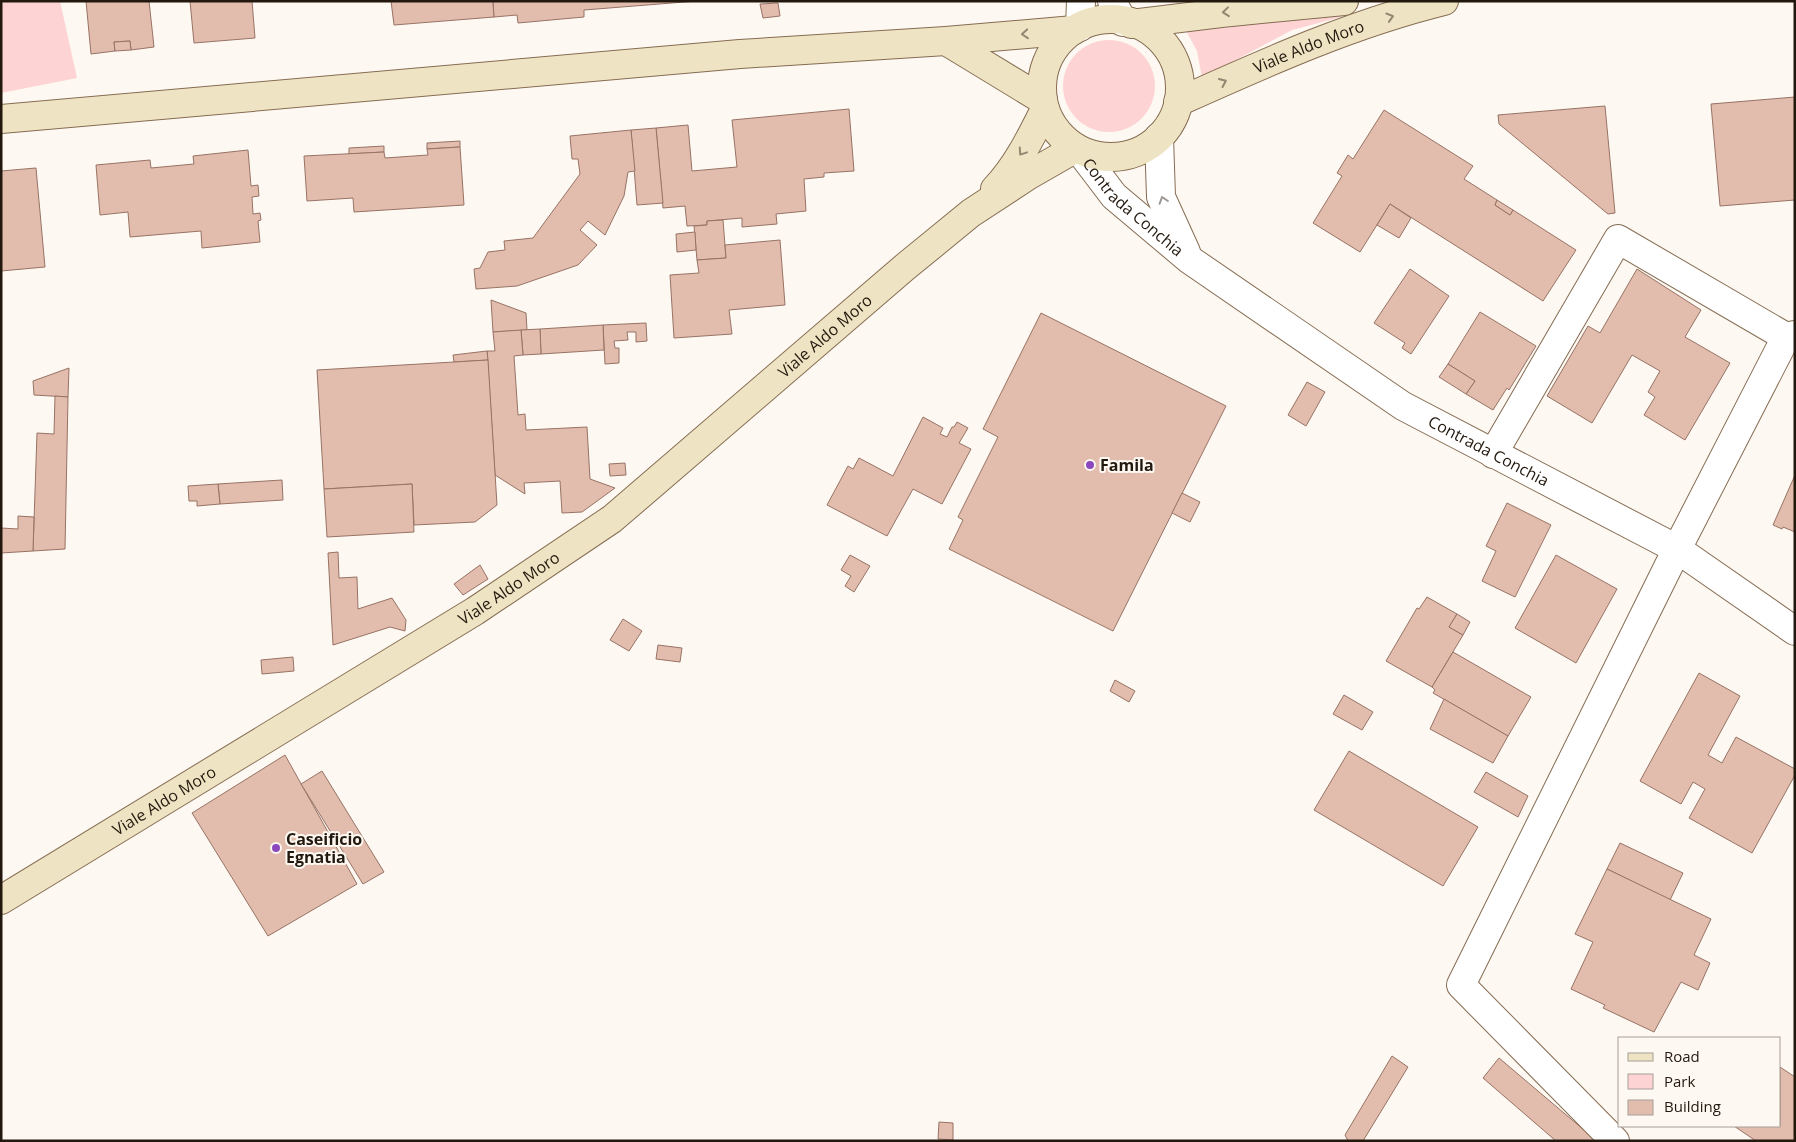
<svg xmlns="http://www.w3.org/2000/svg" width="1796" height="1142" font-family="'Open Sans',sans-serif">
  <rect width="100%" height="100%" fill="#fef8f2"/>
  <g fill="#fdd4d3">
    <polygon points="1,1 60,1 77,78 1,93"/>
    <polygon points="1342,12 1341,17 1292,30 1202,78 1197,51 1184,27"/>
    <circle cx="1109" cy="86" r="46"/>
  </g>
  <g fill="#e2bcac" stroke="#977365">
    <polygon points="86,1 149,1 154,47 131,50 130,41 114,42 115,51 91,54"/>
    <polygon points="190,1 252,1 255,38 194,43"/>
    <polygon points="391,1 493,1 494,17 394,25"/>
    <polygon points="493,1 697,1 584,10 584,17 518,23 517,15 494,17"/>
    <polygon points="778,3 780,16 763,18 760,4"/>
    <polygon points="130,41 131,50 115,51 114,42"/>
    <polygon points="1795,97 1795,200 1720,206 1711,104"/>
    <polygon points="1605,106 1615,213 1608,214 1499,124 1498,115"/>
    <polygon points="849,109 854,171 824,173 824,177 804,179 806,211 776,214 777,224 742,227 742,218 707,221 707,225 687,226 685,206 663,208 656,128 688,125 692,171 737,167 732,120"/>
    <polygon points="1384,110 1473,166 1464,179 1497,200 1495,205 1510,215 1513,210 1576,250 1543,301 1390,204 1360,252 1313,223 1342,176 1337,173 1348,155 1353,159"/>
    <polygon points="656,128 663,203 637,205 631,130"/>
    <polygon points="631,130 635,171 628,172 624,196 605,235 588,221 580,230 597,245 578,265 517,286 476,289 474,269 480,268 488,252 505,250 504,241 533,238 580,174 578,159 572,159 570,136"/>
    <polygon points="460,141 460,147 427,149 427,143"/>
    <polygon points="384,146 384,152 349,154 349,148"/>
    <polygon points="460,147 464,205 354,212 353,198 307,201 304,156 384,152 385,158 428,155 427,149"/>
    <polygon points="248,150 251,186 258,185 259,196 252,197 253,214 260,213 261,220 258,221 260,242 202,248 201,231 130,237 128,212 100,215 96,165 150,160 151,168 194,164 193,156"/>
    <polygon points="36,168 45,267 1,271 1,171"/>
    <polygon points="1497,200 1513,210 1510,215 1495,205"/>
    <polygon points="1390,204 1411,218 1399,238 1377,225"/>
    <polygon points="723,220 726,258 697,260 694,226 707,225 707,221"/>
    <polygon points="695,232 696,250 677,252 676,234"/>
    <polygon points="780,240 785,305 729,310 732,334 674,338 670,275 699,273 697,260 726,258 725,245"/>
    <polygon points="1410,269 1449,296 1411,354 1402,348 1405,343 1374,323"/>
    <polygon points="1637,269 1701,310 1685,337 1730,363 1685,440 1644,415 1655,397 1648,392 1660,371 1632,355 1592,423 1547,396 1588,326 1600,333"/>
    <polygon points="491,300 526,313 527,330 493,332"/>
    <polygon points="1480,312 1536,346 1509,390 1507,388 1493,410 1466,394 1475,381 1448,364"/>
    <polygon points="1041,313 1226,406 1113,631 949,549 963,520 958,517 998,437 983,429"/>
    <polygon points="646,323 647,341 636,342 636,332 627,332 628,340 614,341 615,348 619,348 619,363 605,364 603,325"/>
    <polygon points="603,325 604,350 541,354 540,329"/>
    <polygon points="540,329 541,354 523,355 521,330"/>
    <polygon points="521,330 523,355 514,356 518,415 525,414 526,430 587,427 590,479 615,488 582,512 562,513 560,481 524,483 525,494 495,475 487,351 495,351 493,332"/>
    <polygon points="487,351 488,360 454,362 453,355"/>
    <polygon points="488,360 497,505 475,522 414,525 412,484 324,489 317,370"/>
    <polygon points="1448,364 1475,381 1466,394 1439,377"/>
    <polygon points="69,368 68,397 34,395 33,381"/>
    <polygon points="1307,382 1325,392 1306,426 1288,415"/>
    <polygon points="55,396 68,397 65,549 33,551 37,433 54,434"/>
    <polygon points="923,417 943,428 940,434 947,437 952,427 954,427 957,422 968,428 959,443 971,449 942,504 913,489 887,536 827,505 848,466 853,469 859,458 893,476"/>
    <polygon points="625,463 626,475 610,476 609,464"/>
    <polygon points="1795,475 1795,532 1783,527 1782,529 1773,525"/>
    <polygon points="282,480 283,500 220,504 218,484"/>
    <polygon points="218,484 220,504 197,506 197,501 189,501 188,486"/>
    <polygon points="412,484 414,532 327,537 324,489"/>
    <polygon points="1182,493 1200,502 1190,522 1172,513"/>
    <polygon points="1507,503 1551,525 1515,597 1482,581 1496,551 1486,546"/>
    <polygon points="18,516 34,517 33,551 1,553 1,528 18,529"/>
    <polygon points="338,552 339,578 357,577 358,609 392,598 406,620 405,631 390,627 333,645 328,553"/>
    <polygon points="850,555 870,566 854,592 845,586 851,576 841,570"/>
    <polygon points="1556,555 1617,589 1576,663 1515,628"/>
    <polygon points="480,565 488,579 463,595 454,584"/>
    <polygon points="1427,597 1457,614 1449,627 1463,635 1432,687 1386,661 1417,608 1419,609"/>
    <polygon points="1457,614 1470,622 1463,635 1449,627"/>
    <polygon points="623,619 642,631 629,651 610,640"/>
    <polygon points="658,645 682,648 680,662 656,659"/>
    <polygon points="1453,652 1531,697 1508,736 1433,693 1435,690 1432,687"/>
    <polygon points="293,657 294,671 262,674 261,660"/>
    <polygon points="1699,673 1740,696 1708,755 1722,763 1736,737 1795,769 1795,775 1752,853 1689,818 1705,789 1693,782 1681,804 1640,781"/>
    <polygon points="1115,680 1135,691 1129,702 1110,691"/>
    <polygon points="1344,695 1373,712 1362,730 1333,714"/>
    <polygon points="1444,699 1508,736 1493,763 1430,729"/>
    <polygon points="1349,751 1478,827 1443,886 1314,810"/>
    <polygon points="285,755 357,884 268,936 192,813"/>
    <polygon points="322,771 384,872 363,884 301,784"/>
    <polygon points="1486,772 1528,796 1518,817 1474,792"/>
    <polygon points="1620,843 1683,873 1670,900 1607,869"/>
    <polygon points="1607,869 1711,919 1694,955 1710,963 1698,990 1681,982 1654,1032 1603,1008 1605,1005 1571,989 1593,942 1575,934"/>
    <polygon points="1392,1056 1408,1067 1363,1141 1348,1141 1345,1135"/>
    <polygon points="1499,1058 1597,1141 1556,1141 1483,1078"/>
    <polygon points="1780,1067 1795,1077 1795,1141 1756,1141 1734,1126 1780,1126"/>
    <polygon points="939,1122 953,1123 953,1140 938,1139"/>
  </g>
  <g fill="none" stroke-linecap="round" stroke-linejoin="round">
    <defs>
      <g id="street">
        <polyline points="1112,1 1123,22"/>
        <polyline points="1080,27 1081,1"/>
        <polyline points="1159,137 1161,197 1186,252"/>
        <path id="s1" d="M 1079,150 L 1114,196 L 1190,260 L 1403,406 L 1677,549 L 1795,631"/>
        <polyline points="1493,454 1618,239 1786,337 1795,335"/>
        <polyline points="1615,1141 1461,985 1677,549 1786,337"/>
      </g>
      <g id="secondary">
        <circle cx="1111" cy="88" r="69"/>
        <polyline points="1131,24 1221,13 1344,1"/>
        <polyline points="946,41 1043,100"/>
        <path id="s2" d="M 1178,102 C 1265,63 1351,24 1444,1"/>
        <polyline points="1,119 740,54 946,41 1074,30"/>
        <path d="M 995,189 C 1017,166 1031,137 1045,109"/>
        <path id="s3" d="M 1,900 L 475,611 L 612,519 L 905,267 L 971,213 L 1029,175 L 1076,148"/>
      </g>
    </defs>
    <use href="#street" stroke="#856c52" stroke-width="30"/>
    <use href="#secondary" stroke="#856c52" stroke-width="30"/>
    <use href="#street" stroke="#fff" stroke-width="28"/>
    <use href="#secondary" stroke="#eee4c3" stroke-width="28"/>
  </g>
  <defs><path id="oneway-chevron" d="M-2-3.5L2.5 0L-2 3.5" fill="none" stroke-width="1.6" stroke-linecap="round" stroke-linejoin="round" transform="scale(1.25)"/></defs>
  <g stroke="#928872">
    <use href="#oneway-chevron" transform="translate(1226 12) rotate(174)"/>
    <use href="#oneway-chevron" transform="translate(1390 17) rotate(-17)"/>
    <use href="#oneway-chevron" transform="translate(1025 34) rotate(175)"/>
    <use href="#oneway-chevron" transform="translate(1223 82) rotate(-24)"/>
    <use href="#oneway-chevron" transform="translate(1022 152) rotate(124)"/>
  </g>
  <use stroke="#9c9793" href="#oneway-chevron" transform="translate(1163 200) rotate(-108)"/>
  <g fill="#8b48bc" stroke="#fef8f2" stroke-width="2">
    <circle cx="1090" cy="465" r="5"/>
    <circle cx="276" cy="848" r="5"/>
  </g>
  <g text-anchor="middle" dominant-baseline="central" stroke-width="4" stroke-linejoin="round" paint-order="stroke">
    <g font-size="16" fill="#22180e" stroke="#fef8f2">
      <text stroke="none"><textPath href="#s2" startOffset="142">Viale Aldo Moro</textPath></text>
      <text stroke="none"><textPath href="#s1" startOffset="79">Contrada Conchia</textPath></text>
      <text stroke="none"><textPath href="#s3" startOffset="1001">Viale Aldo Moro</textPath></text>
      <text stroke="none"><textPath href="#s1" startOffset="512">Contrada Conchia</textPath></text>
      <text stroke="none"><textPath href="#s3" startOffset="596">Viale Aldo Moro</textPath></text>
      <text stroke="none"><textPath href="#s3" startOffset="191">Viale Aldo Moro</textPath></text>
    </g>
    <g font-size="16" font-weight="bold" fill="#22180e" stroke="#fef8f2" text-anchor="start">
      <text x="1100" y="465">Famila</text>
      <text x="286" y="839">Caseificio<tspan x="286" dy="18">Egnatia</tspan></text>
    </g>
  </g>
  <rect width="1796" height="1142" fill="none" stroke="#22180e" stroke-width="5"/>
  <rect x="1618" y="1037" width="162" height="90" fill="#fef8f2" stroke="#a69e97"/>
  <rect x="1628" y="1053" width="25" height="8" fill="#eee4c3" stroke="#a69e97"/>
  <text x="1664" y="1062" font-size="15" fill="#22180e">Road</text>
  <rect x="1628" y="1074" width="25" height="15" fill="#fdd4d3" stroke="#a69e97"/>
  <text x="1664" y="1087" font-size="15" fill="#22180e">Park</text>
  <rect x="1628" y="1100" width="25" height="15" fill="#e2bcac" stroke="#a69e97"/>
  <text x="1664" y="1112" font-size="15" fill="#22180e">Building</text>
</svg>
